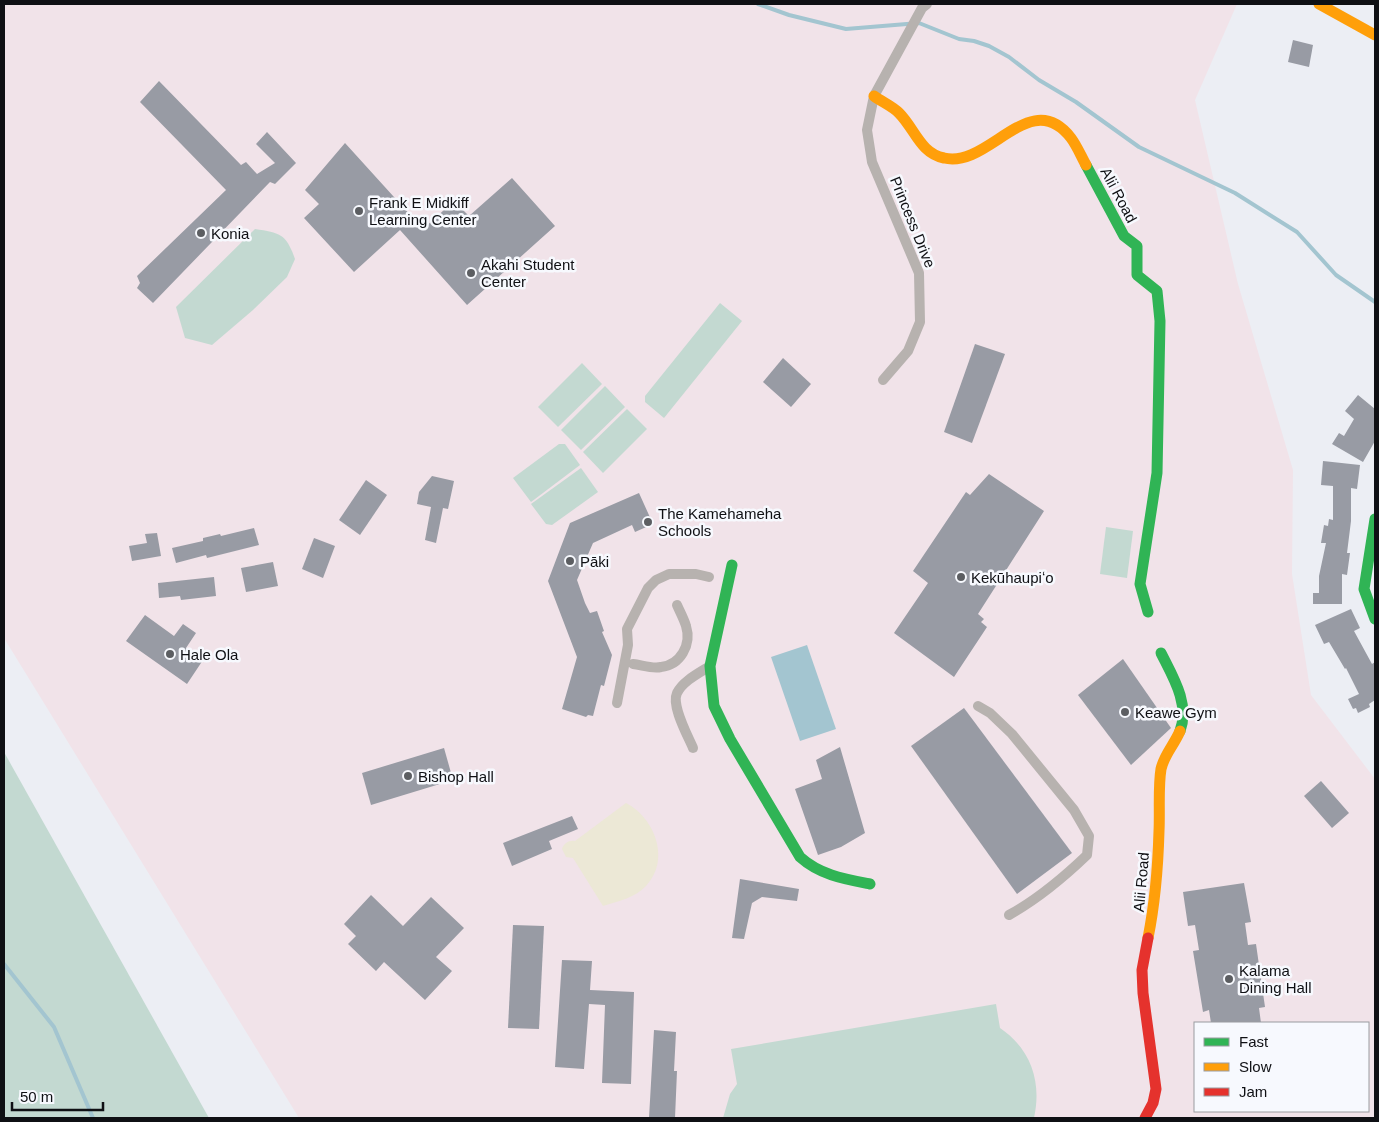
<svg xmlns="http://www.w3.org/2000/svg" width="1379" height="1122" font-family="Helvetica,sans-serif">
  <rect width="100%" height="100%" fill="#eceef4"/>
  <path fill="#f1e3e9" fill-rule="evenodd" d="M 4,4 L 1237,4 L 1195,100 L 1238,284 L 1293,470 L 1292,574 L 1311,695 L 1375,779 L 1375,1118 L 299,1118 L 4,638 ZM 1195,1023 L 1368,1023 L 1368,1111 L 1195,1111 Z"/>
  <g fill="#c3d9d1">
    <path d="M 255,229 C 281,233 286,234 295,259 L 287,277 L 253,310 L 212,345 L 185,338 L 176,307 Z"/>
    <polygon points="720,303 742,321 664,418 645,402 645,396"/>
    <polygon points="582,363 602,384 558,427 538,407"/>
    <polygon points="605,386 625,407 581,450 561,430"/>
    <polygon points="627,409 647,429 603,473 583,452"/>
    <polygon points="559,444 565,444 580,465 531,502 513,478"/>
    <polygon points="581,468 598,492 552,525 546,524 531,504"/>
    <polygon points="1106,527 1133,531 1127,578 1100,574"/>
    <polygon points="4,752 209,1118 4,1118"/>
    <path d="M 996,1004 L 1000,1028 C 1031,1049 1042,1082 1034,1118 L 723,1118 L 730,1094 L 737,1084 L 731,1049 Z"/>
  </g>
  <path fill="#ece8d6" d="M 626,803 C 655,818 671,860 646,886 C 635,898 618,901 603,906 L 573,858 L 566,857 L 562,849 C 564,843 569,840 575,841 Z"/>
  <polygon fill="#a3c5d0" points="807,645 836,729 800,741 771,657"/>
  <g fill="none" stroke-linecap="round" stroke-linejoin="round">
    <g stroke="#a3c5d0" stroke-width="4">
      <polyline points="758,4 789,15 846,29 919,23 959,39 974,41 989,46 1009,57 1039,80 1076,102 1139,147 1235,193 1297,232 1336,275 1375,302"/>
      <polyline points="4,964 54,1027 93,1118"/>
    </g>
  </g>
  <g fill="#989ba4">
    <polygon points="1293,40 1313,45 1309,67 1288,62"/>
    <polygon points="159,81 241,165 246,162 257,174 275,163 256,144 267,132 296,163 275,184 270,182 153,303 137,288 140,283 137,276 226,190 140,102"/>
    <polygon points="345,143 423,229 454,201 469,216 512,178 555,226 467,305 400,230 354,272 304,218 319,204 305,190"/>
    <polygon points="975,344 1005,354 972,443 944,432"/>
    <polygon points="783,358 811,384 791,407 763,382"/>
    <polygon points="1358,395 1375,409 1375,441 1363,462 1332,444 1339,433 1344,436 1354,419 1345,411"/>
    <polygon points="1323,461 1360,465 1357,489 1351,488 1351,521 1347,553 1350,553 1347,575 1342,574 1342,604 1313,604 1313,593 1319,593 1319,576 1326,543 1321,543 1324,525 1328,526 1329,519 1333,520 1333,486 1321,485"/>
    <polygon points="989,474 1044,511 978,614 984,619 981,622 987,627 954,677 894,633 928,583 913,571 966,492 970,495"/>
    <polygon points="432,476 454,481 448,509 443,508 436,543 425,540 431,507 417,504 419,492"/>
    <polygon points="366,480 387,495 360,535 339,520"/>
    <polygon points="639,493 653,524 635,532 632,525 593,543 577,580 585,603 590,613 597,611 604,631 602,632 612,655 604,686 601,685 593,716 588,715 586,717 562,709 577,657 548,581 570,523"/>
    <polygon points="254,528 259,545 207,558 206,555 176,563 172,548 203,541 203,538 220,534 221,536"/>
    <polygon points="157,533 161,556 132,561 129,546 147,543 145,534"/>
    <polygon points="314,538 335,546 323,578 302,569"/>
    <polygon points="273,562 278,586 246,592 241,568"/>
    <polygon points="214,577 216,596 181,600 180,596 159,598 158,583"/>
    <polygon points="1351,609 1360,628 1354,631 1372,664 1375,662 1375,700 1369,704 1370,707 1358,713 1356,708 1353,709 1348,699 1359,694 1346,668 1345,669 1329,642 1324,644 1315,625"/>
    <polygon points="145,615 174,636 183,624 196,633 186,648 203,660 187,684 126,641"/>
    <polygon points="1123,659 1171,728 1131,765 1078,695"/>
    <polygon points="964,708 1072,853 1017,894 911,746"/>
    <polygon points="840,747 865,833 841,847 818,855 795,789 822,779 816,760"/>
    <polygon points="444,748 453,780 371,805 362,773"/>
    <polygon points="1321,781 1349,813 1332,828 1304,796"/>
    <polygon points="572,816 578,829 549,841 552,849 512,866 503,843"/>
    <polygon points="740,879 799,889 797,901 762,897 752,903 744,939 732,938"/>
    <polygon points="1244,883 1251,922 1245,923 1248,945 1256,944 1265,1007 1259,1008 1261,1023 1211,1023 1209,1010 1203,1012 1193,951 1199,950 1195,925 1188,926 1183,892"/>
    <polygon points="371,895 403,926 431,897 464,928 436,957 452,971 425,1000 384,962 376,971 348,944 356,936 344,924"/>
    <polygon points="513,925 544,926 539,1029 508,1028"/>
    <polygon points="562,960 592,961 590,990 634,992 631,1084 602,1083 605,1005 589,1004 584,1069 555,1067"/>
    <polygon points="654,1030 676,1032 674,1071 677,1071 675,1118 649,1118"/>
  </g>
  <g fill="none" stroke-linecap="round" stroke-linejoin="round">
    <g stroke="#b7b2af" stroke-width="10">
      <polyline points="883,380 908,351 920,322 919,273 872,162 867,130 874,96 922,8 927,4"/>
      <path d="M 633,664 C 642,665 652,669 661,667 C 680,665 692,645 686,626 C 684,619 680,612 677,605"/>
      <polyline points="617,703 628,645 627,629 648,588 656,580 669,574 696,574 709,577"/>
      <path d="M 978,706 L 990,713 L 1012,734 L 1074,810 L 1089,836 L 1087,855 C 1063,878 1038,899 1009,915"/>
      <path d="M 693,748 C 688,736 671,706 677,693 C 683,681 699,673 710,666"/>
    </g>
    <g stroke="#30b455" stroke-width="11">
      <polyline points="1086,165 1124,236 1137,246 1137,275 1157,291 1160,321 1157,473 1140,584 1148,612"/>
      <polyline points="1375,519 1364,589 1375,619"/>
      <path d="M 732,565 L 710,666 L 714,706 L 730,739 L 800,857 C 820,875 844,879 870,884"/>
      <path d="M 1161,653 C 1173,677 1190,704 1180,731"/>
    </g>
    <g stroke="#ff9f0a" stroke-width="11">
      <polyline points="1319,4 1375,35"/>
      <path d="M 874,96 C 882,102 892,106 899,113 C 915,129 920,153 944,158 C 989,169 1030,85 1071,138 C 1077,146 1081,156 1086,165"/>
      <path d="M 1148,938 C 1155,903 1158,867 1159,831 C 1160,812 1158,787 1161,769 C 1164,755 1174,745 1180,731"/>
    </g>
    <polyline stroke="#e5322d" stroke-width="11" points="1145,1118 1153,1103 1156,1089 1143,993 1142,970 1148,938"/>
  </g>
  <g fill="#5c5e62" stroke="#f7f9fe" stroke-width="2">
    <circle cx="359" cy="211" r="5"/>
    <circle cx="201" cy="233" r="5"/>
    <circle cx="471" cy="273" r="5"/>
    <circle cx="648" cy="522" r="5"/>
    <circle cx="570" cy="561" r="5"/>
    <circle cx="961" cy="577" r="5"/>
    <circle cx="170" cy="654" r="5"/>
    <circle cx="1125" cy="712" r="5"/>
    <circle cx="408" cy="776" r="5"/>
    <circle cx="1229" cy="979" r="5"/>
  </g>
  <g text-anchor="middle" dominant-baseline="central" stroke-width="5" stroke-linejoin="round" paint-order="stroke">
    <g font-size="15" fill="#0f1014" stroke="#f7f9fe">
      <text transform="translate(1119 195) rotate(62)">Alii Road</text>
      <text transform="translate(913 222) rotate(68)">Princess Drive</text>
      <text transform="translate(1141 882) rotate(-85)">Alii Road</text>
    </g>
    <g font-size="15" fill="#0f1014" stroke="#f7f9fe" text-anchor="start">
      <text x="369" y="202">Frank E Midkiff<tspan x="369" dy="17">Learning Center</tspan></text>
      <text x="211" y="233">Konia</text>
      <text x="481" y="264">Akahi Student<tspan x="481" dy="17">Center</tspan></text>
      <text x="658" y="513">The Kamehameha<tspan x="658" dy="17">Schools</tspan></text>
      <text x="580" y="561">Pāki</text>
      <text x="971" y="577">Kekūhaupiʻo</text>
      <text x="180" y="654">Hale Ola</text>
      <text x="1135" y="712">Keawe Gym</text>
      <text x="418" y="776">Bishop Hall</text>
      <text x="1239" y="970">Kalama<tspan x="1239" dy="17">Dining Hall</tspan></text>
    </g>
  </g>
  <rect width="1379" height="1122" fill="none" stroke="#0f1014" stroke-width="10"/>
  <rect x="1194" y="1022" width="175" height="90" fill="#f7f9fe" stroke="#9a9ca0"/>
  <rect x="1204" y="1038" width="25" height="8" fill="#30b455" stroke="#9a9ca0"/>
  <text x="1239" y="1047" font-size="15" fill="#0f1014">Fast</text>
  <rect x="1204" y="1063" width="25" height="8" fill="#ff9f0a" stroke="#9a9ca0"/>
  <text x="1239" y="1072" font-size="15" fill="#0f1014">Slow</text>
  <rect x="1204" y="1088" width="25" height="8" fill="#e5322d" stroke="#9a9ca0"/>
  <text x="1239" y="1097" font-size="15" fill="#0f1014">Jam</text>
  <path d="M12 1102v8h91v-8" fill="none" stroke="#0f1014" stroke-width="2.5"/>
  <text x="20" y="1102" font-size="15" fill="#0f1014" stroke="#f7f9fe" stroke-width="4" paint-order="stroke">50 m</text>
</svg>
